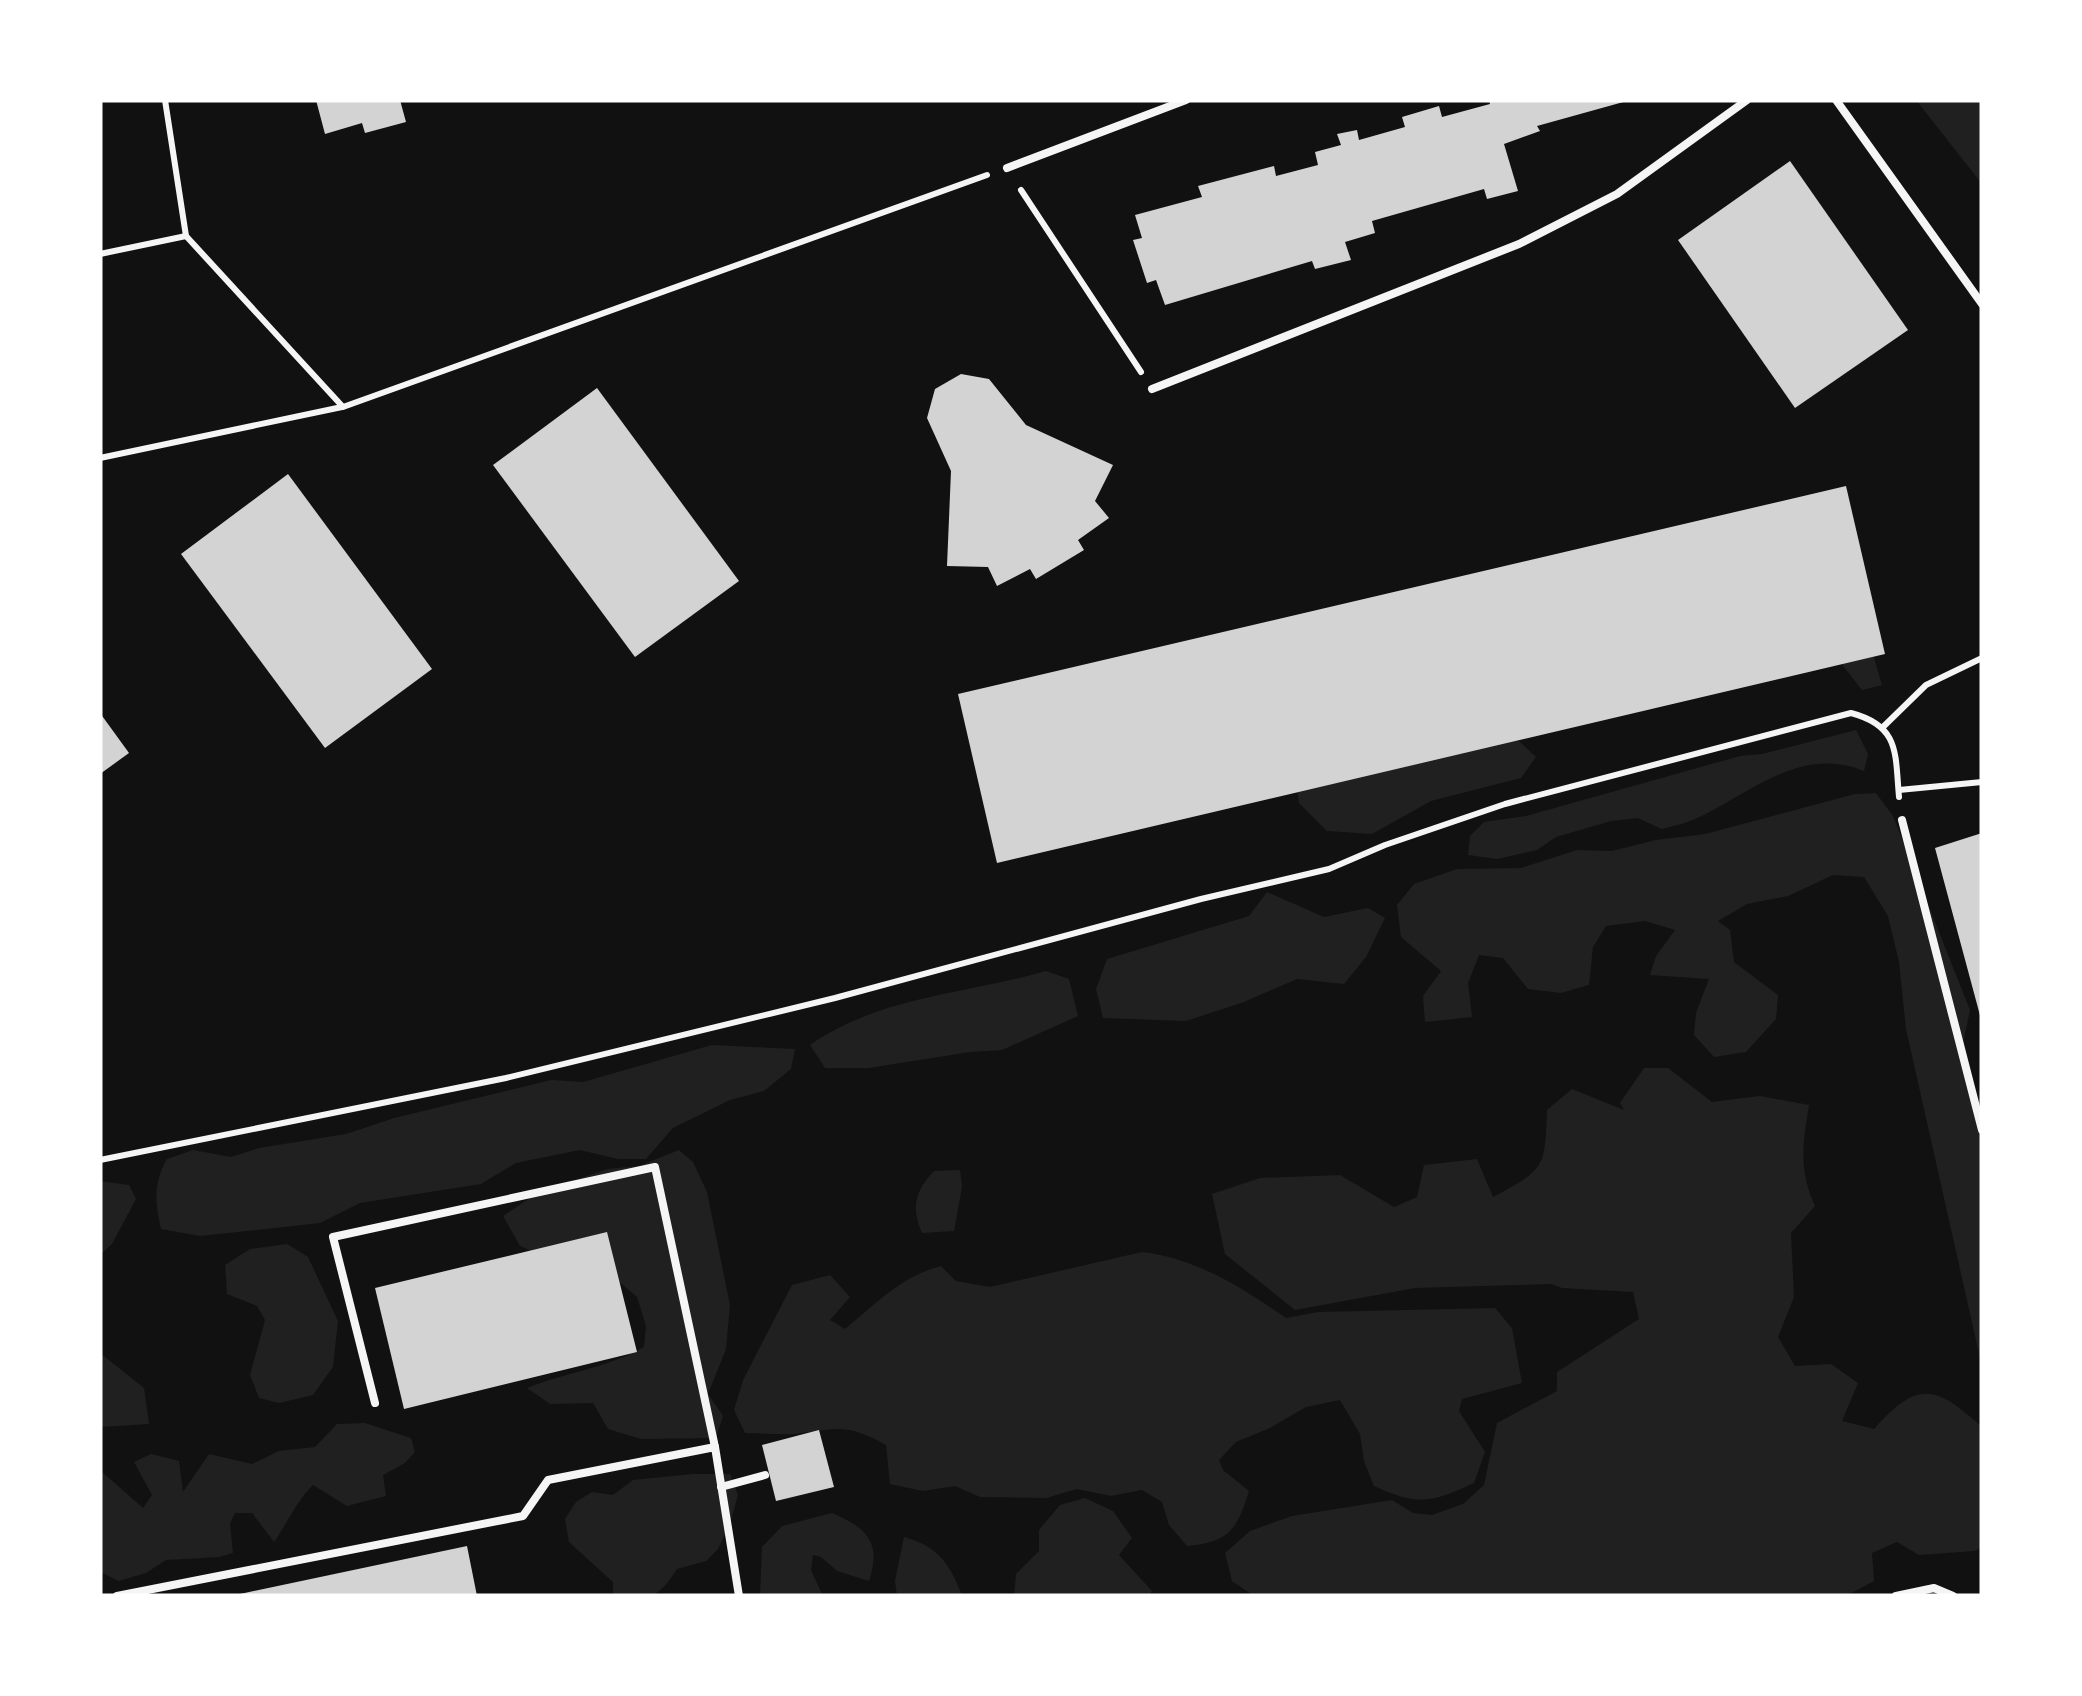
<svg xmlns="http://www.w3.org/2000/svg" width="2082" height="1696" font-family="Mulish,sans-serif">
  <rect width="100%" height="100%" fill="#111"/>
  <g fill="#202020">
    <polygon points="1916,100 1982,100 1982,184"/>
    <polygon points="1857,631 1874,658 1882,685 1862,690 1840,662"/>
    <path d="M 1856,730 L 1868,754 L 1864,771 C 1798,744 1747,797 1693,820 C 1683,824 1672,826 1662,829 L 1638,818 L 1611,821 L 1556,837 L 1537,850 L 1497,859 L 1468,855 L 1470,836 L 1484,822 L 1526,816 L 1740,756 L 1762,754 Z"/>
    <polygon points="1463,732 1519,741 1536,757 1521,778 1431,801 1372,834 1327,831 1299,803 1295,775"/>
    <polygon points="1876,793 1893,816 1970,1010 1962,1048 1982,1133 1982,1367 1906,1029 1899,962 1888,916 1864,877 1833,875 1788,896 1747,904 1718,921 1730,930 1734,962 1778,995 1776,1019 1746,1052 1714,1057 1694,1035 1696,1013 1709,979 1650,975 1656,956 1675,930 1645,921 1606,926 1593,947 1589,985 1561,993 1528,989 1503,958 1479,955 1468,983 1472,1017 1425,1022 1423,996 1441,971 1401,937 1397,905 1414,884 1457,869 1521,868 1577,850 1612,851 1656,840 1705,834 1855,794"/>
    <polygon points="1267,892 1324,917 1368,908 1385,918 1366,957 1344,984 1297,979 1244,1002 1186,1021 1103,1018 1096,989 1107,959 1249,916"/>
    <path d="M 1046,971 L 1069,979 L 1078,1016 L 1002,1050 L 970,1052 L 869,1068 L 825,1068 L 810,1045 C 880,996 966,994 1046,971 Z"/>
    <path d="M 712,1045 L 795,1049 L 791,1069 L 764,1091 L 730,1100 L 673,1128 L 646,1159 L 618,1159 L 580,1150 L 516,1163 L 481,1184 L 360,1203 L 320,1223 L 200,1236 L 161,1229 C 155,1203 153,1183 167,1159 L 193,1150 L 231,1157 L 259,1148 L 346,1134 L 394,1118 L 551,1080 L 583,1082 Z"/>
    <path d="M 1644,1068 L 1668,1068 L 1712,1102 L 1760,1096 L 1809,1105 C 1803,1143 1798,1169 1815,1206 L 1791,1233 L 1794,1297 L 1778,1337 L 1795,1366 L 1831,1364 L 1858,1383 L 1842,1421 L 1874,1429 C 1918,1380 1935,1385 1982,1427 L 1982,1548 L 1974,1551 L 1919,1555 L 1897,1542 L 1872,1553 L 1874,1581 L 1846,1596 L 1254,1596 L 1232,1581 L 1225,1553 L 1250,1531 L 1292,1516 L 1392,1500 L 1413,1513 L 1432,1515 L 1463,1504 L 1484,1485 L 1497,1423 L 1557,1391 L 1557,1372 L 1639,1319 L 1633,1292 L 1562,1288 L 1551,1284 L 1415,1288 L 1295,1310 L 1225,1254 L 1212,1194 L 1260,1178 L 1340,1175 L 1394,1207 L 1417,1197 L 1424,1165 L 1477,1159 L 1493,1197 C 1545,1169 1545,1169 1547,1110 L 1572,1089 L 1624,1110 L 1620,1103 Z"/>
    <path d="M 679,1150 L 693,1162 L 707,1192 L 730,1305 L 726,1349 L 708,1394 L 723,1416 L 716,1438 L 641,1439 L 608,1429 L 593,1403 L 550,1404 L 527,1388 C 567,1372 607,1368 644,1347 L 646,1326 L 637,1297 L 596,1262 L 550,1259 L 520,1246 L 503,1216 L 539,1192 L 608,1169 L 639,1166 Z"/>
    <path d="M 960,1170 L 962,1187 L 954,1231 L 922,1233 C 911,1207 915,1191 934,1171 Z"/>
    <polygon points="100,1181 129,1185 136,1199 112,1244 100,1255"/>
    <polygon points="287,1244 308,1257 338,1321 333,1367 313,1395 279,1403 259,1398 250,1375 265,1320 257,1306 227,1294 225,1265 250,1249"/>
    <path d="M 1142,1252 C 1198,1259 1241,1287 1286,1318 L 1318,1312 L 1495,1308 L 1512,1328 L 1522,1383 L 1462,1399 L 1459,1411 L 1485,1452 L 1474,1483 C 1431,1503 1418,1506 1374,1486 L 1364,1461 L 1360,1434 L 1340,1400 L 1306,1407 L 1270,1428 L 1236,1442 L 1219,1460 L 1223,1470 L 1249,1491 C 1237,1530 1229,1542 1187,1546 L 1169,1525 L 1162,1502 L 1142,1490 L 1111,1496 L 1077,1489 L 1046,1498 L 980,1497 L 955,1486 L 923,1491 L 890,1484 L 886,1445 C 845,1422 837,1429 794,1434 C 778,1435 761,1433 745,1433 L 734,1410 L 743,1380 L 792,1285 L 830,1275 L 850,1297 L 830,1320 L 845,1329 C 876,1304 901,1276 941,1266 L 956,1281 L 990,1287 Z"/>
    <polygon points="100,1353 144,1388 149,1424 100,1427"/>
    <path d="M 365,1423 L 411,1438 L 415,1452 L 405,1463 L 383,1475 L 386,1496 L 347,1506 L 313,1485 C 297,1500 287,1524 274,1542 L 252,1513 L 235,1513 L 230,1524 L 233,1553 L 219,1557 L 166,1560 L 146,1573 L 119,1581 L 100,1572 L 100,1470 L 143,1508 L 152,1495 L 134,1462 L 151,1454 L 179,1461 L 183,1492 L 209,1454 L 252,1464 L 279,1451 L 315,1447 L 337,1424 Z"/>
    <path d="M 692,1474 L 730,1474 L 738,1495 L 730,1524 L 718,1549 L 706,1561 L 677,1569 C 655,1603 651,1596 613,1596 L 613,1582 L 569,1542 L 565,1519 L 576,1502 L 592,1492 L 613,1495 L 633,1480 Z"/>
    <polygon points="1085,1498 1113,1511 1132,1538 1119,1555 1152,1591 1149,1596 1014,1596 1016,1574 1039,1551 1039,1530 1060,1505"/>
    <path d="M 832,1513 C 867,1528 882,1542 869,1581 L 837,1571 L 821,1557 L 813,1555 L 811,1570 L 823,1596 L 760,1596 L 762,1547 L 782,1526 Z"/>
    <path d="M 904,1537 C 938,1546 950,1564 962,1596 L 897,1596 L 895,1581 Z"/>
  </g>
  <g fill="#d3d3d3">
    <polygon points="316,100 400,100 406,122 365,133 362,123 325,134"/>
    <polygon points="1489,100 1627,101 1537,126 1540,131 1504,144 1518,191 1487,199 1484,189 1372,221 1375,233 1345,242 1351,260 1315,269 1312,261 1165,305 1156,280 1147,283 1133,240 1142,238 1135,215 1202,197 1198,186 1274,166 1276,176 1318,165 1315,152 1341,145 1337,134 1357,130 1359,140 1405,127 1402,117 1439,106 1442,117 1490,104"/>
    <polygon points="1790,161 1908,330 1795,408 1678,240"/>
    <polygon points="961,374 989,379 1026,425 1113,465 1095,501 1109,518 1078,540 1084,550 1036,579 1030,569 997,586 988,567 947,566 951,471 927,418 935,389"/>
    <polygon points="597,388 739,581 635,657 493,465"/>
    <polygon points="288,474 432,669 325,748 181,554"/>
    <polygon points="1846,486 1885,654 997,863 958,694"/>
    <polygon points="100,713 129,753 100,774"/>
    <polygon points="1982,833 1982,1019 1981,1019 1935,848"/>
    <polygon points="607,1232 637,1352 404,1409 375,1288"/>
    <polygon points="819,1430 834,1487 776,1501 762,1445"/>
    <polygon points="467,1546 477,1596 241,1596 240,1594"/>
  </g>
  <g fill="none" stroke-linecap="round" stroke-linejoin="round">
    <g stroke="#f5f5f5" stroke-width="6">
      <polyline points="165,100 186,236 343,407 987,175"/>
      <polyline points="1021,190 1141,372"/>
      <polyline points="100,254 186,236"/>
      <polyline points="100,458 342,407"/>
      <polyline points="1882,728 1926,685 1982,658"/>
      <polyline points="1899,790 1982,782"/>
      <path d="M 100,1160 L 506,1078 L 835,998 L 1201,899 L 1329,869 L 1385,845 L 1505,804 L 1851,713 C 1900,726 1895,753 1899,797"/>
    </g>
    <g stroke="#f5f5f5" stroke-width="8">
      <polyline points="1836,100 1982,304"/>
      <polyline points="1007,168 1186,100"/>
      <polyline points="1152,389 1519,244 1617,194 1747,100"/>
      <polyline points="1902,820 1982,1130"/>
      <polyline points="375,1403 333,1237 655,1167 715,1447"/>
      <polyline points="721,1487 765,1475"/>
      <polyline points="117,1596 523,1516 548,1480 715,1447 739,1596"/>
      <polyline points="1896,1596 1934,1588 1953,1596"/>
    </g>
  </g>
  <rect width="2082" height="1696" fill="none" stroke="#ffffff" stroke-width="205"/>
</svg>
